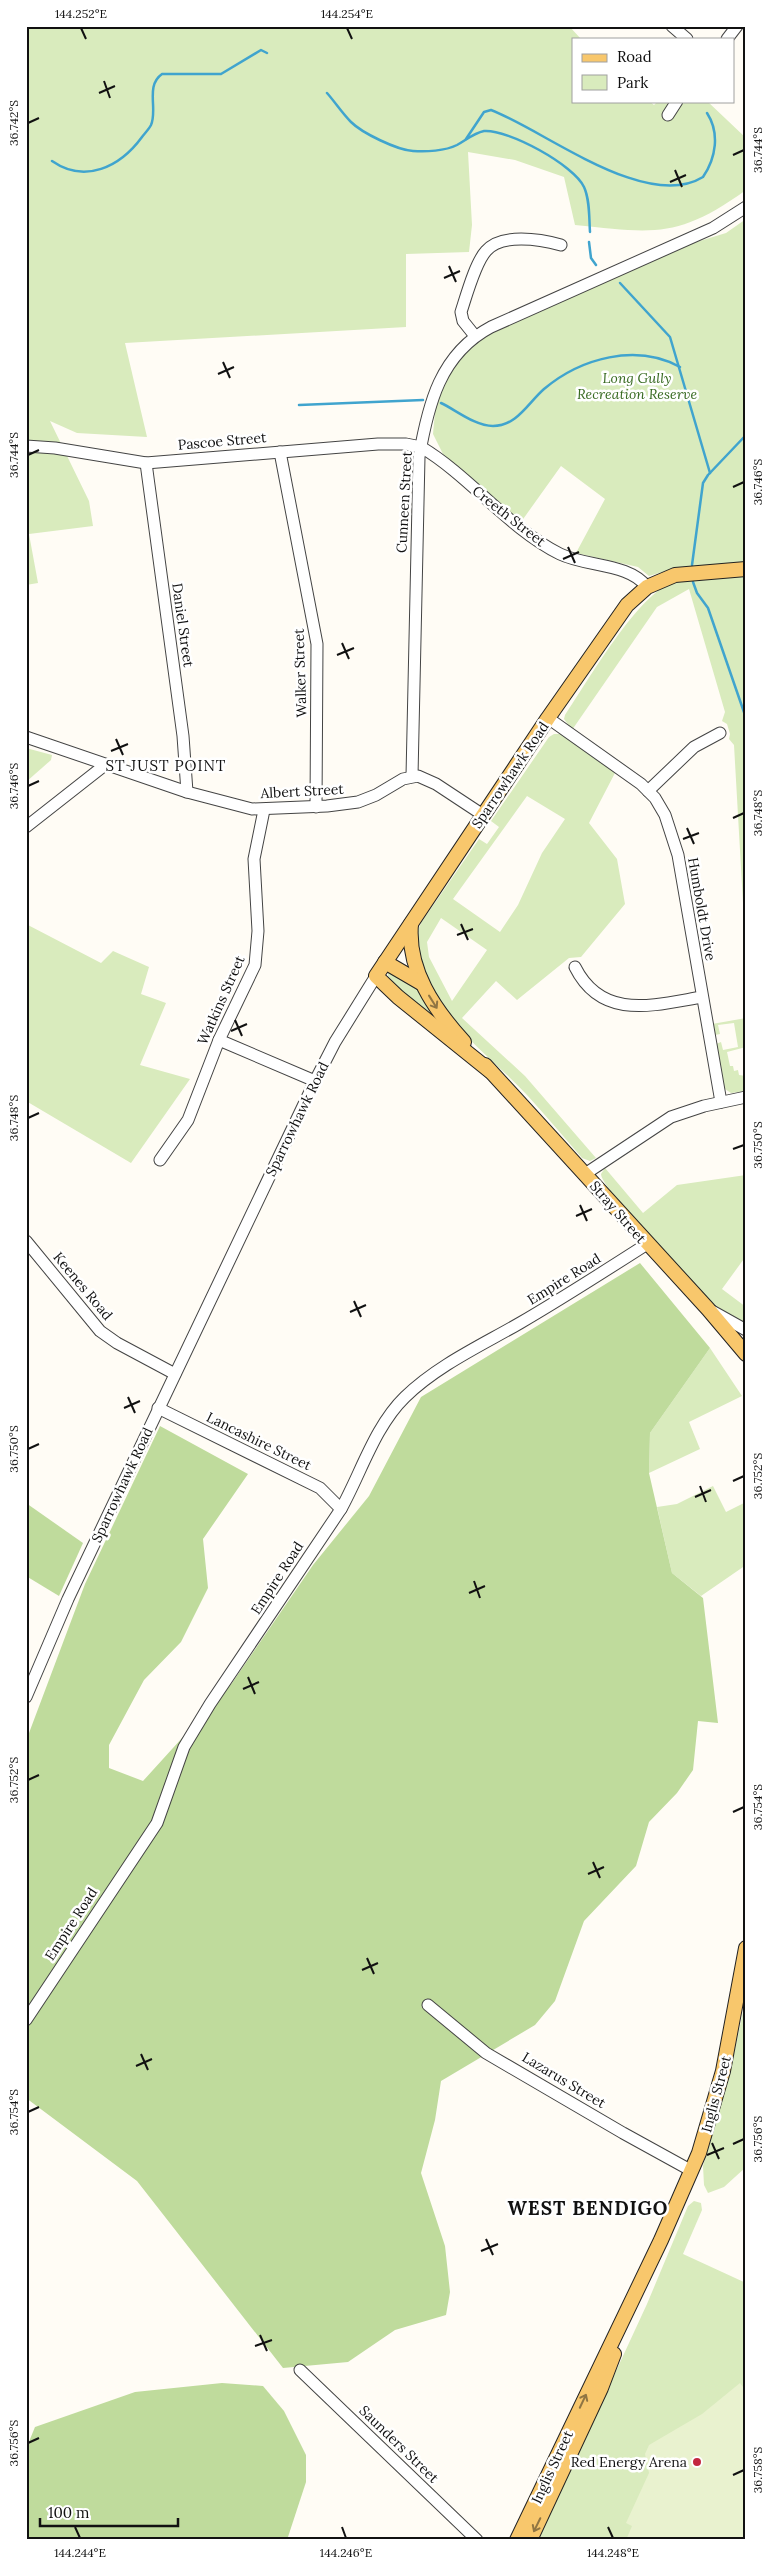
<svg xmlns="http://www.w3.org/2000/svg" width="772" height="2566" font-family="Lora,serif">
  <rect width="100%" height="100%" fill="#fffcf5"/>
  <g fill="#d9ebbd" fill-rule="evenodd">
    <path d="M 26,26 L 569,26 L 581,39 L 573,39 L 573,101 L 649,101 L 654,105 L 658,101 L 707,101 L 746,138 L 746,190 C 678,239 654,233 575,225 L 564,177 L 515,160 L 468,152 L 472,225 L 469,252 L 406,254 L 406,327 L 125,343 L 147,437 L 77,433 L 50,421 L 89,501 L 93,526 L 29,534 L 38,583 L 26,585 Z"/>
    <polygon points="746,219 746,564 672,569 649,576 638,567 576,553 605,499 561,466 521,522 445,458 433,434 436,402 449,372 468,348 491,332 693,243 726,233"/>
    <path d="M 730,576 L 746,576 L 746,916 L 743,903 L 734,745 L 729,739 L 730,734 L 727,724 L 722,721 L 725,712 L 689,589 L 657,607 L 572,730 L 564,719 L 565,715 C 588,681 637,595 673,582 C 690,576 713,578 730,576 Z"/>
    <path d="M 554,734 L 562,734 L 616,771 L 589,823 L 617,859 L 625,904 L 581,957 L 569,958 L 517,1000 L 496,981 L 462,1018 L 525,1076 L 596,1158 L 590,1161 L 582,1158 C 564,1137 546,1116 527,1095 C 487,1052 428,1014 419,952 C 417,941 416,933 421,923 L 479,839 L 487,844 L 499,827 L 491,821 L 549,737 ZM 527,796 L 565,819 L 542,853 L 518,905 L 500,932 L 453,899 ZM 441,918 L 487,950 L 452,1001 L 429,957 L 427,942 Z"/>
    <polygon points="26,748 52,755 51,760 26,782"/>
    <polygon points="26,924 101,963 113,951 149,967 141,994 166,1003 140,1065 190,1079 131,1163 26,1101"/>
    <polygon points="388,971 415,983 440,1022 404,994 388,976"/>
    <polygon points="746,1018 746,1047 727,1052 730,1066 733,1066 734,1071 738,1070 739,1075 746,1076 746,1091 731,1093 725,1089 723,1083 716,1044 721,1042 723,1050 738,1047 734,1023 718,1025 720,1034 715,1035 712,1024"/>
    <path d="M 605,1168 L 643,1213 L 677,1185 L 746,1175 L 746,1256 L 722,1289 L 746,1307 L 746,1326 C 735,1319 724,1313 714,1304 C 698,1289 601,1189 601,1174 Z"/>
    <polygon points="710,1348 742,1396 689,1422 700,1449 649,1473 650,1433"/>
    <polygon points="713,1486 726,1512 746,1502 746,1565 701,1596 672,1573 657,1507 677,1504"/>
    <polygon points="746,1997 746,2167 724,2187 708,2193 704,2185 703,2166 729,2078"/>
    <polygon points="694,2201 701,2203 702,2210 683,2254 746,2283 746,2540 538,2540 647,2304 688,2206"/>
  </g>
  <g fill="#bfdb9c">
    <polygon points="640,1263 710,1348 650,1433 649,1473 672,1573 703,1598 718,1723 698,1721 693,1770 677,1793 649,1822 636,1866 584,1921 555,2001 535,2025 441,2081 435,2120 421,2173 445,2246 450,2292 446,2315 395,2330 348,2362 283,2368 137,2181 26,2098 26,1741 85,1584 160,1426 248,1474 203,1539 208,1588 181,1642 144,1680 109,1745 109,1768 143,1781 232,1683 313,1565 369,1496 421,1397"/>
    <polygon points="26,1503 83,1543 59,1596 26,1576"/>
    <polygon points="222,2383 263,2386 284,2411 306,2455 306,2482 287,2540 26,2540 26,2449 35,2427 135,2392"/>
  </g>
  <polygon fill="#e9f2cf" points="740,2383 746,2391 746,2540 626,2540 632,2526 626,2523 649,2473 645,2454 649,2445 702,2414"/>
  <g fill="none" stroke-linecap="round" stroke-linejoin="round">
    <g stroke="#40a4ce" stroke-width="2.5">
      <path d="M 327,93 C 335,102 342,113 351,122 C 362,133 397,150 413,151 C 426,152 445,151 457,145 C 466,140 474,133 484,131 C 508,129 574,165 584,187 C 590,200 589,218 590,232"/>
      <path d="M 466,139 L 484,112 L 491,110 C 544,130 646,212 703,177 C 716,158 720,133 707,113"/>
      <path d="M 52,161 C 85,184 120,167 142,137 C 145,133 149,129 151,125 C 158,109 145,86 162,74 L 221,74 L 261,50 L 267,53"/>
      <polyline points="589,242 591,258 596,265"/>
      <polyline points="620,283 670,337 710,473"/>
      <path d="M 441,403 C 456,410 475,426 493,426 C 517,426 528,403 544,389 C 581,358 636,343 680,367"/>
      <polyline points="299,405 423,400"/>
      <polyline points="692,565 703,483 708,475 746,435"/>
      <polyline points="693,582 697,593 708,608 746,718"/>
    </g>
    <defs>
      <g id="minor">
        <polyline points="672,26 687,39"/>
        <polyline points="727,39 737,26"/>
        <polyline points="668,115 677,101"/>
        <path d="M 475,336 L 463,321 L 461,312 C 466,297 475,263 486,251 C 501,233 540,239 561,245"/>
        <path d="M 26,446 L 55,448 L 146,463 L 378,444 L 406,444 L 421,447 C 471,477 508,528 560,554 C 587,567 629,563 647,587"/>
        <polyline points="280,452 317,644 316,807"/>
        <polyline points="146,463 183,736 187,792"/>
        <polyline points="548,718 641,784 655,798 665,815 678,855 721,1102"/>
        <polyline points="26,737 187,792 252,809 327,806 358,802 376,795 403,779 418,776 436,784 483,815"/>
        <path d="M 412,776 L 419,457 C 428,405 440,354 491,327 L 713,228 L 746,207"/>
        <polyline points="648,791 694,747 720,733"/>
        <polyline points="26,827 105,765"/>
        <path d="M 575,967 C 602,1021 654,1005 702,997"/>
        <polyline points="219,1040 315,1081"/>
        <polyline points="160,1160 188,1120 219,1040 255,965 258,931 254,859 264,810"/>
        <polyline points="585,1174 671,1117 704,1106 746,1097"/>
        <polyline points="26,1241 100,1331 117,1343 175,1374"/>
        <polyline points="712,1311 746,1330"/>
        <polyline points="158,1408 320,1488 341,1509"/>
        <polyline points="26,1697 68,1599 315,1081 335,1042 376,976"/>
        <polyline points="428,2005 486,2053 623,2133 692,2171"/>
        <path d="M 26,2020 L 157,1823 L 184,1747 L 210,1704 L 341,1509 C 361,1473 375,1426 405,1397 C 438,1365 482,1345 520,1323 C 563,1298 605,1271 647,1244"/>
        <polyline points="300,2370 477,2540"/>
      </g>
      <g id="major">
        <path d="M 411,924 C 407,970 434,1009 464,1042"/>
        <polyline points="385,962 421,983"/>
        <polyline points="485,1065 708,1309 746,1354"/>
        <polyline points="490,1071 398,997 376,976 548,718 627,605 647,587 675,575 746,569"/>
        <polyline points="517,2540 661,2240 699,2153 723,2071 746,1948"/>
        <polyline points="530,2540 601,2388 614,2354"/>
      </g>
    </defs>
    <use href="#minor" stroke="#444" stroke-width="13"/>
    <use href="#major" stroke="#222" stroke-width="16"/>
    <use href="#minor" stroke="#fff" stroke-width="11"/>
    <use href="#major" stroke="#f8c76c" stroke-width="14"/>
  </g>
  <defs><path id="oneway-shaft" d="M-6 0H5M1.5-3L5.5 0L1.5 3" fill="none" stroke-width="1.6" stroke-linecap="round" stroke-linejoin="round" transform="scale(1.25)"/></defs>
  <g stroke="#907543">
    <use href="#oneway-shaft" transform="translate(433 1002) rotate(58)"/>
    <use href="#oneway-shaft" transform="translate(583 2401) rotate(-65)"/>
    <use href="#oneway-shaft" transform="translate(537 2525) rotate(116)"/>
  </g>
  <path fill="none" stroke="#111" stroke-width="2" d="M 81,28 L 86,39M 347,28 L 352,39M 104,81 L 110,98M 99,93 L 115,86M 28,123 L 39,118M 733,155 L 744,150M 675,170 L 682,187M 670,182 L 686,175M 449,266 L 456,282M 444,278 L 460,271M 223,362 L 230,378M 218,374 L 234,367M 28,455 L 39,450M 733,487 L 744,482M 568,547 L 575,563M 563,559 L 579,552M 342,643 L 349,659M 337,655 L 354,648M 116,739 L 123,755M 111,751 L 128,744M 28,786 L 39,781M 733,818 L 744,813M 687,828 L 694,844M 683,839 L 699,833M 461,924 L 468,940M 457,935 L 473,929M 235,1020 L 242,1036M 231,1031 L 247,1024M 28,1118 L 39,1113M 733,1149 L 744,1145M 580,1205 L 587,1221M 576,1216 L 592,1209M 354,1301 L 361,1317M 350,1312 L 366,1305M 128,1397 L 135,1413M 124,1408 L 140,1401M 28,1449 L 39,1444M 733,1481 L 744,1476M 700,1486 L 706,1502M 695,1497 L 711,1490M 474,1581 L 480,1598M 469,1593 L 485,1586M 248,1677 L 255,1694M 243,1689 L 259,1682M 28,1780 L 39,1775M 733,1812 L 744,1807M 593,1862 L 600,1878M 588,1874 L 604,1867M 367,1958 L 374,1974M 362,1970 L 378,1963M 141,2054 L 148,2070M 136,2066 L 152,2059M 28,2112 L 39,2107M 712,2143 L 719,2159M 733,2144 L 744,2139M 707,2155 L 724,2148M 486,2239 L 493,2255M 481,2251 L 498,2244M 260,2335 L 267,2351M 255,2346 L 272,2340M 28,2443 L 39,2438M 733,2475 L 744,2470M 75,2527 L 80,2538M 342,2527 L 346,2538M 608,2527 L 613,2538"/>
  <circle fill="#c3273f" stroke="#fff" stroke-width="2" cx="697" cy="2462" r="5"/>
  <g text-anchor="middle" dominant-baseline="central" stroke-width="5" stroke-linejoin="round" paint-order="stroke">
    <g font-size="14" font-style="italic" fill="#376a20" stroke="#fff">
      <text x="637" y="378">Long Gully<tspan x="637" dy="16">Recreation Reserve</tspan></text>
    </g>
    <g font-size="14" fill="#111" stroke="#fff">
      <text transform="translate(222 441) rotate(-5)">Pascoe Street</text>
      <text transform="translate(404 502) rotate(-87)">Cunneen Street</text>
      <text transform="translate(509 516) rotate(38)">Creeth Street</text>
      <text transform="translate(183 625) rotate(82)">Daniel Street</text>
      <text transform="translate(300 673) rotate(-92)">Walker Street</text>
      <text transform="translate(510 775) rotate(-56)">Sparrowhawk Road</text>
      <text transform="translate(302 791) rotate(-3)">Albert Street</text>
      <text transform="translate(702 909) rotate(80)">Humboldt Drive</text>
      <text transform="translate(221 1000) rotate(-66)">Watkins Street</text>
      <text transform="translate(297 1119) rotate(-64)">Sparrowhawk Road</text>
      <text transform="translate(618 1212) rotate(49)">Stray Street</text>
      <text transform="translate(564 1279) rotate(-32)">Empire Road</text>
      <text transform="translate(83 1286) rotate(50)">Keenes Road</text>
      <text transform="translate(259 1441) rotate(26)">Lancashire Street</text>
      <text transform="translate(122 1485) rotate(-65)">Sparrowhawk Road</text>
      <text transform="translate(277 1578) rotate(-57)">Empire Road</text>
      <text transform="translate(71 1924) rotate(-57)">Empire Road</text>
      <text transform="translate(564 2080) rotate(31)">Lazarus Street</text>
      <text transform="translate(716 2094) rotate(-75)">Inglis Street</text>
      <text transform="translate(399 2444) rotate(44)">Saunders Street</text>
      <text transform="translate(552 2467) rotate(-65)">Inglis Street</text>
    </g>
    <g font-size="14" fill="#111" stroke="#fff" text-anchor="end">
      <text x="687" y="2462">Red Energy Arena</text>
    </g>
    <g font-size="15" letter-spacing="1" fill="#111" stroke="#fff">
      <text x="166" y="765">ST JUST POINT</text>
    </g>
    <g font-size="19" font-weight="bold" letter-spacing="1" fill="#111" stroke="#fff">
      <text x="588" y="2208">WEST BENDIGO</text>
    </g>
  </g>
  <rect width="772" height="2566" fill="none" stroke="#ffffff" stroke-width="55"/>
  <rect x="572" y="38" width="162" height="65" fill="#ffffff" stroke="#a0a0a0"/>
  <rect x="582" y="54" width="25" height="8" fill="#f8c76c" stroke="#a0a0a0"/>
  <text x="617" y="62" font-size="15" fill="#111111">Road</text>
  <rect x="582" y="75" width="25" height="15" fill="#d9ebbd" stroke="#a0a0a0"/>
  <text x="617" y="88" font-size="15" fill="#111111">Park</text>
  <path d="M40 2518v8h138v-8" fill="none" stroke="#111111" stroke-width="2.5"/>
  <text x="48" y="2518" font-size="15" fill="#111111" stroke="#ffffff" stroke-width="4" paint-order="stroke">100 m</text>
  <rect x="28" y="28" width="716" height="2510" fill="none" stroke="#111" stroke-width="2"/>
  <g font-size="12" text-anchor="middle" fill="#111">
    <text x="81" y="18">144.252°E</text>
    <text x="347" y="18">144.254°E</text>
    <text transform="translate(14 123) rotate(-90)" y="4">36.742°S</text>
    <text transform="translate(758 150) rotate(-90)" y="4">36.744°S</text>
    <text transform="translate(14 455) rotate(-90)" y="4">36.744°S</text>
    <text transform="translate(758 482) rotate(-90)" y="4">36.746°S</text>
    <text transform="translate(14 786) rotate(-90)" y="4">36.746°S</text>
    <text transform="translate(758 813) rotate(-90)" y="4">36.748°S</text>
    <text transform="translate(14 1118) rotate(-90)" y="4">36.748°S</text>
    <text transform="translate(758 1145) rotate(-90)" y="4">36.750°S</text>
    <text transform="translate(14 1449) rotate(-90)" y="4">36.750°S</text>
    <text transform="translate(758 1476) rotate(-90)" y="4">36.752°S</text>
    <text transform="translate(14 1780) rotate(-90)" y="4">36.752°S</text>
    <text transform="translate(758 1807) rotate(-90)" y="4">36.754°S</text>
    <text transform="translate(14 2112) rotate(-90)" y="4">36.754°S</text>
    <text transform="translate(758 2139) rotate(-90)" y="4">36.756°S</text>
    <text transform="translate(14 2443) rotate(-90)" y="4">36.756°S</text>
    <text transform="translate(758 2470) rotate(-90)" y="4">36.758°S</text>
    <text x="80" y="2557">144.244°E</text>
    <text x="346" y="2557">144.246°E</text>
    <text x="613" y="2557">144.248°E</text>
  </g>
</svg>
